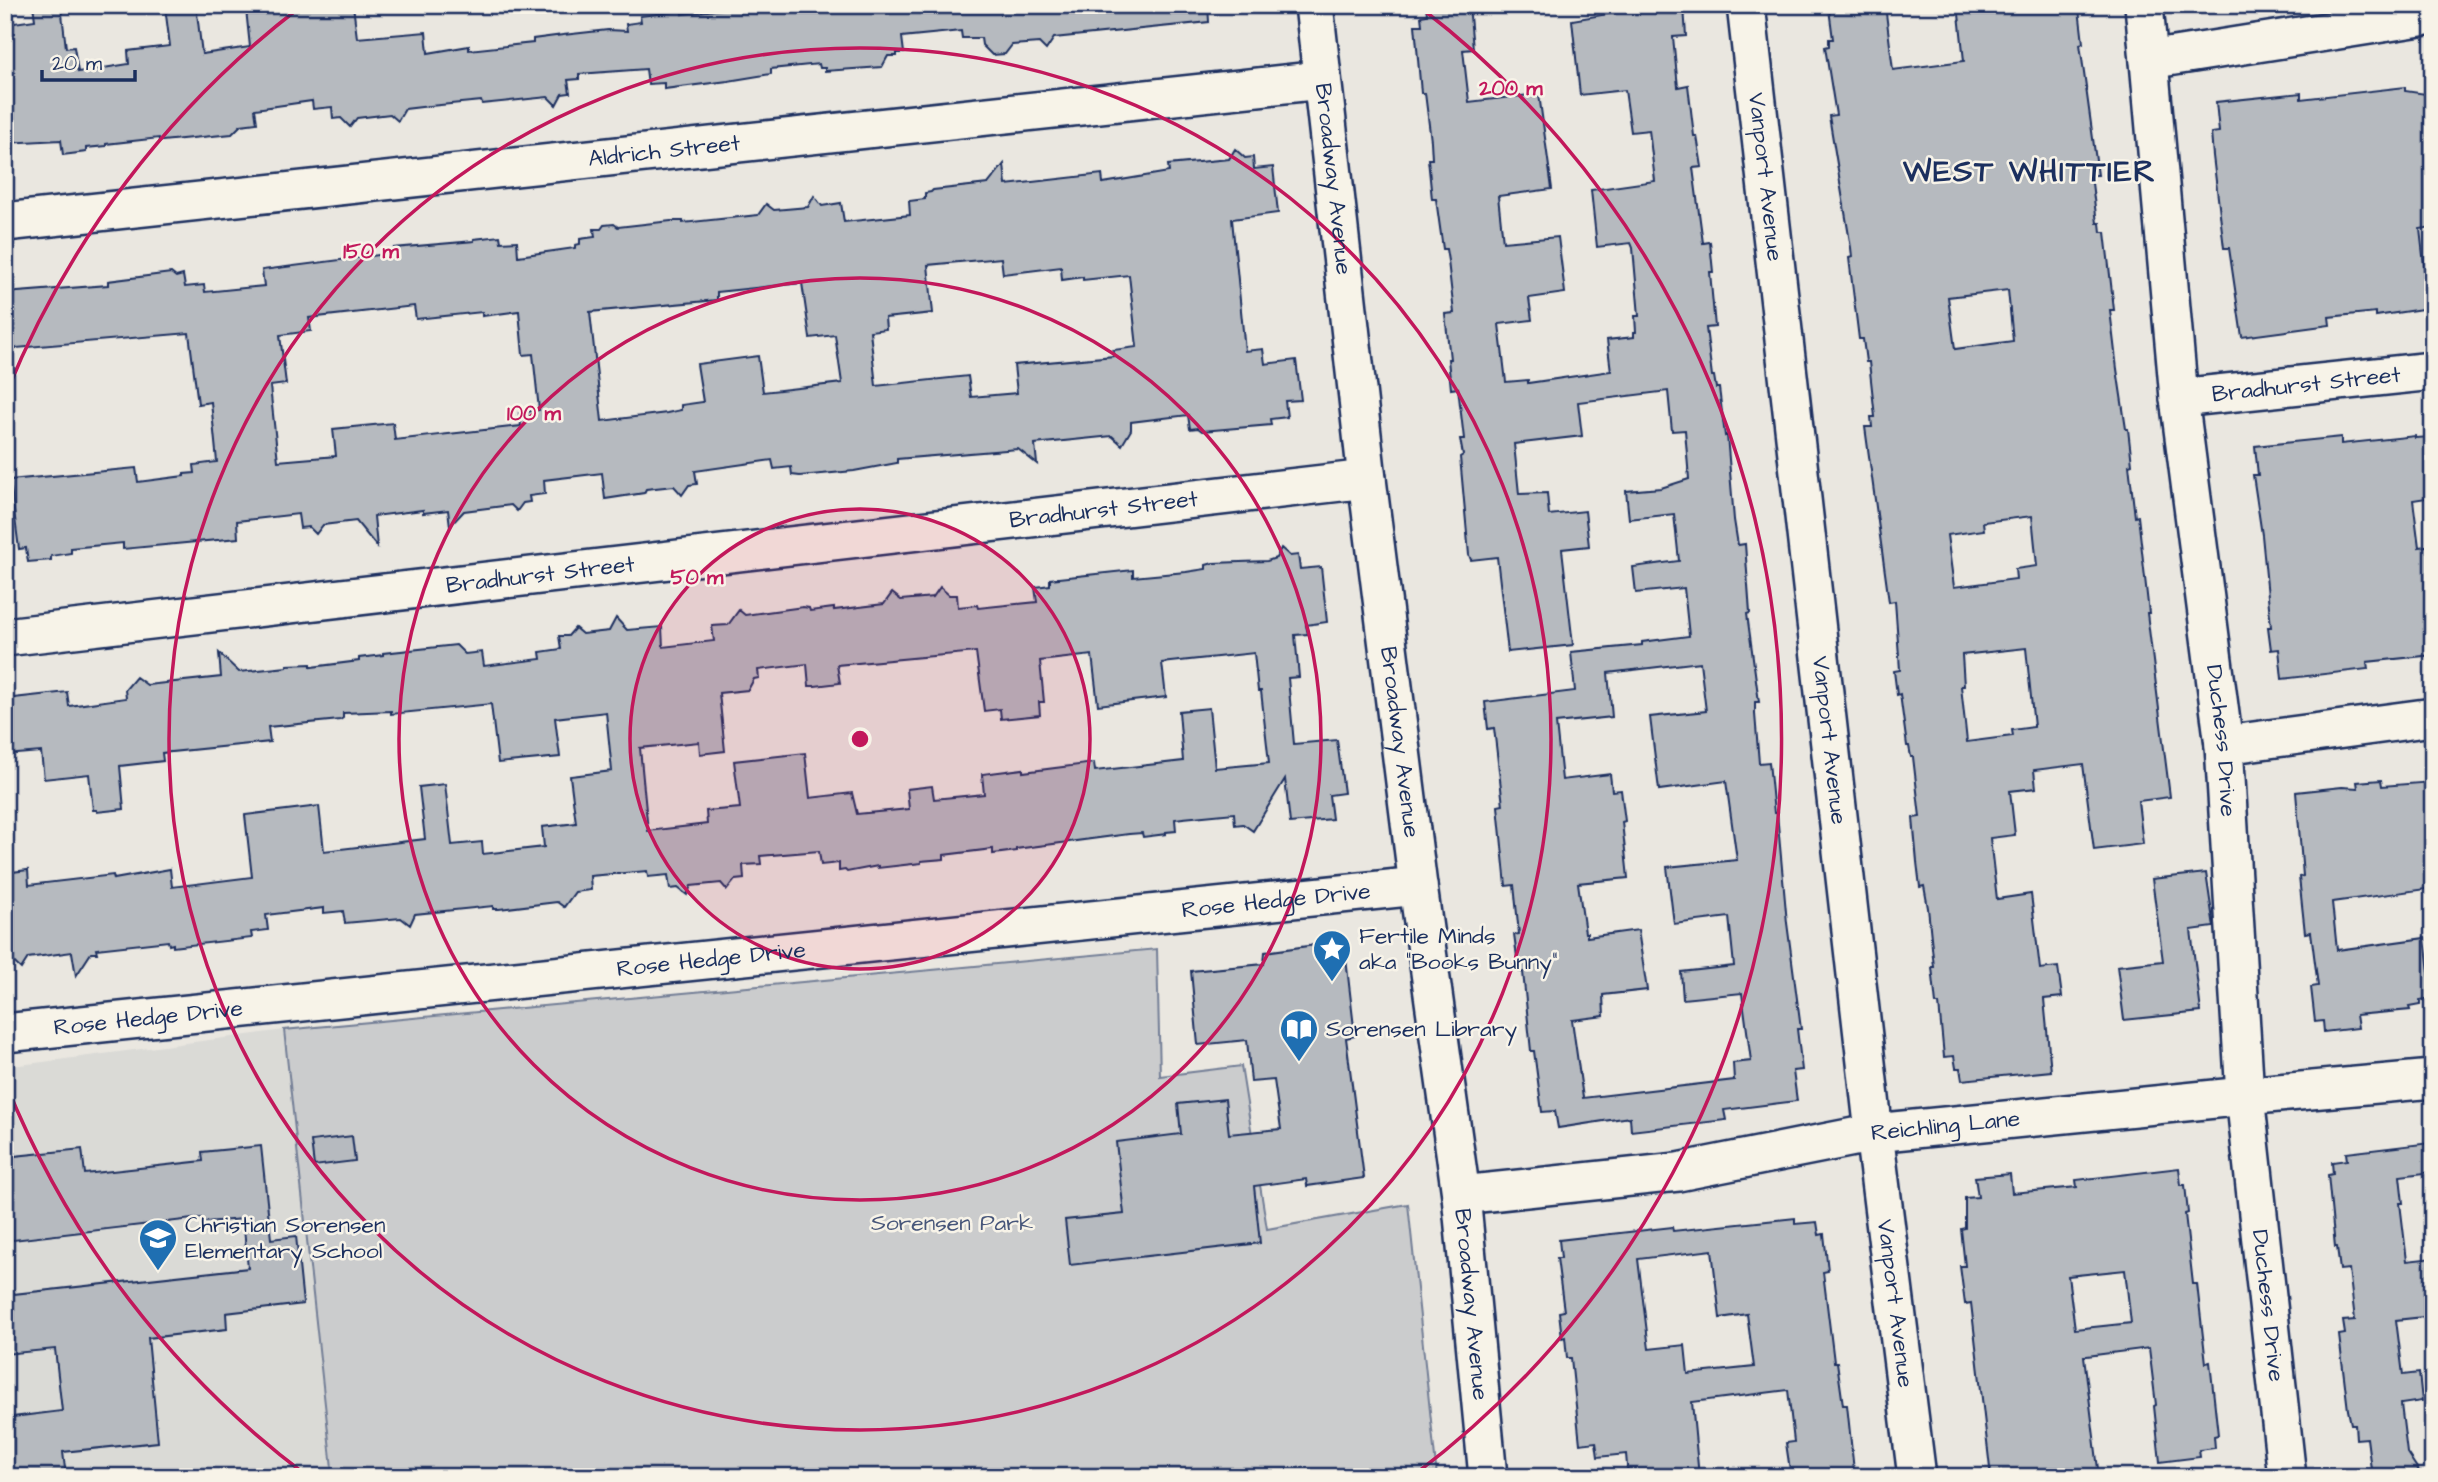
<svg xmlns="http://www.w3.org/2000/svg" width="2438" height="1482" font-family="'Architects Daughter',sans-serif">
  <rect width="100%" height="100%" fill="#eae7e0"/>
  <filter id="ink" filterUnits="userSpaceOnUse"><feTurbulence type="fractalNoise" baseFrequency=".0143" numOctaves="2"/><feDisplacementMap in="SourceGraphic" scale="14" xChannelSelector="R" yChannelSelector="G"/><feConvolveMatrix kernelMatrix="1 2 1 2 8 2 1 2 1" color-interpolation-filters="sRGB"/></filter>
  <g filter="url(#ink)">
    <polygon fill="#dadad6" points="284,1030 333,1477 5,1477 5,1067"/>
    <polygon fill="#cbcccd" stroke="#737e96" stroke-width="2" points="1157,949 1160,1076 1241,1066 1267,1229 1408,1204 1437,1477 333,1477 284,1030"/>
    <g fill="#b6babf" stroke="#1b2f5e" stroke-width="2" fill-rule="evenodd">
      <polygon points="33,5 61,5 66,48 74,47 78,72 129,64 128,51 170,46 165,7 184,5 196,5 202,54 250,47 246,9 277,5 353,5 357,38 426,32 428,53 469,46 469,50 533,43 533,39 563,35 608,30 627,31 626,24 641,22 640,16 682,11 682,14 756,5 1208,5 1209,22 1054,38 1046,50 1039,43 1012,45 1005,54 992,55 982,45 981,38 962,38 961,31 902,37 904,53 897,53 897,56 888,56 882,67 825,71 825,68 820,68 819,64 771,69 771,74 728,81 664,89 664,83 648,84 646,69 579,74 579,79 568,80 570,93 562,94 556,105 548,97 482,104 481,101 430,106 405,109 398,121 390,114 357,118 350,127 341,118 333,119 332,107 313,109 312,101 255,109 257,123 241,125 232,134 162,141 159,141 159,138 106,144 106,146 86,148 86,152 63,155 61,140 5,143 5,77 13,77 7,24 35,20"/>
      <path d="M 1426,5 L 1469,5 L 1473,49 L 1463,50 L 1469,102 L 1539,94 L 1552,189 L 1498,196 L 1503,242 L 1558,237 L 1565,293 L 1529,298 L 1532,320 L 1499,324 L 1506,382 L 1528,380 L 1528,383 L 1611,371 L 1607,340 L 1634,337 L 1634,332 L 1636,332 L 1635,316 L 1639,316 L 1633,248 L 1631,243 L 1597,247 L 1591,190 L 1655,181 L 1649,130 L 1631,132 L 1625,90 L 1580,95 L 1572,20 L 1626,11 L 1626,5 L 1682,5 L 1684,7 L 1686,36 L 1673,37 L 1678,87 L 1688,85 L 1694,136 L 1697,136 L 1702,167 L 1693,168 L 1703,243 L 1710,242 L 1713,272 L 1710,272 L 1715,327 L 1706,328 L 1712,376 L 1714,376 L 1716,388 L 1719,388 L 1725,436 L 1727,435 L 1734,520 L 1738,545 L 1745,544 L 1750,613 L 1747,614 L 1759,702 L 1755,702 L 1755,714 L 1759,763 L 1769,762 L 1774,813 L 1777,813 L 1787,923 L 1801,1029 L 1797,1029 L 1802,1070 L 1793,1071 L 1797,1101 L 1724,1110 L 1726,1120 L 1631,1131 L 1630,1117 L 1558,1128 L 1555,1111 L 1542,1112 L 1534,1051 L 1531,1051 L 1523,972 L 1519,972 L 1514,935 L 1519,934 L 1514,885 L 1506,886 L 1498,806 L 1503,805 L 1494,728 L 1488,729 L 1485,702 L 1575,691 L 1571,652 L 1642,645 L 1642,642 L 1689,636 L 1684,588 L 1636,593 L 1633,567 L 1679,561 L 1674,514 L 1629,519 L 1626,491 L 1661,488 L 1689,479 L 1685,430 L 1672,431 L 1668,391 L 1578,402 L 1582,436 L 1514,444 L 1519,494 L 1547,493 L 1549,515 L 1585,511 L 1589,546 L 1562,549 L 1573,645 L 1508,652 L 1497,557 L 1471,560 L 1469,555 L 1460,457 L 1463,455 L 1460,439 L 1464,439 L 1458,388 L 1451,389 L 1448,359 L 1450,359 L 1445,314 L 1454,313 L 1448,261 L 1446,249 L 1443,249 L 1436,199 L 1432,199 L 1428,159 L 1432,159 L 1431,141 L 1425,93 L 1421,93 L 1415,25 L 1422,25 L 1421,16 L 1427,15 ZM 1700,662 L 1706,711 L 1650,717 L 1659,790 L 1726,781 L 1737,860 L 1667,867 L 1674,924 L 1729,917 L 1734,966 L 1681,972 L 1683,999 L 1742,993 L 1751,1061 L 1733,1063 L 1734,1080 L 1583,1098 L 1572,1020 L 1604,1016 L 1603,995 L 1647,990 L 1638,930 L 1587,937 L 1587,933 L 1585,933 L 1578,883 L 1628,878 L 1622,822 L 1625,821 L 1621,790 L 1612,791 L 1610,774 L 1562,780 L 1556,723 L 1612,717 L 1608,673 Z"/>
      <path d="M 1859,5 L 1885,5 L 1893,70 L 1964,61 L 1958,5 L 2071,5 L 2072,9 L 2079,9 L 2083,43 L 2080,44 L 2098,175 L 2091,175 L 2097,223 L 2100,223 L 2101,232 L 2105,232 L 2114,310 L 2110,310 L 2117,369 L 2126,429 L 2128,429 L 2132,464 L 2129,465 L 2135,517 L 2138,516 L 2149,613 L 2147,613 L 2170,797 L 2138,801 L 2143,844 L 2094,850 L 2083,764 L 2034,770 L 2036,788 L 2010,791 L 2015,835 L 1990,838 L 1997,899 L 2031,894 L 2040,969 L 2058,967 L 2062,997 L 2044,999 L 2051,1071 L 1962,1080 L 1960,1068 L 1956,1068 L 1954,1056 L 1944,1057 L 1939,1004 L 1936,1004 L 1932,967 L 1934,967 L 1928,908 L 1924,886 L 1920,887 L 1917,862 L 1913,818 L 1920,817 L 1913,757 L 1911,757 L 1909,746 L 1907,746 L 1900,694 L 1897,695 L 1894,671 L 1900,670 L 1895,601 L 1889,602 L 1865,427 L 1872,427 L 1871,417 L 1875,417 L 1869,362 L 1866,362 L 1863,339 L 1859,339 L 1849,258 L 1852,257 L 1851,248 L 1829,116 L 1836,115 L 1825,47 L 1829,46 L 1829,39 L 1833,39 L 1829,9 ZM 2008,290 L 2013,341 L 1955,349 L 1948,297 ZM 2032,516 L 2037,566 L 2015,569 L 2016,579 L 1954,587 L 1947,535 L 1984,530 L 1983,522 ZM 2026,648 L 2034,727 L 2012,730 L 2013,736 L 1967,742 L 1961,686 L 1964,686 L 1962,655 Z"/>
      <polygon points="2405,87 2405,91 2433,95 2433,227 2420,229 2429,308 2376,316 2376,312 2329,317 2330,325 2242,337 2229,248 2224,248 2213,156 2211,133 2219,132 2216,102 2301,93 2301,99"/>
      <path d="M 1235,149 L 1245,158 L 1253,157 L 1254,169 L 1273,167 L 1278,213 L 1232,219 L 1245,351 L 1263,349 L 1265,364 L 1296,360 L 1301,400 L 1285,401 L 1287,417 L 1270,419 L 1271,425 L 1202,431 L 1198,428 L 1190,429 L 1188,415 L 1131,422 L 1131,430 L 1122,445 L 1112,436 L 1035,444 L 1037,464 L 1018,449 L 897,459 L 897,463 L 854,471 L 800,476 L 792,475 L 791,467 L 774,469 L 772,460 L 695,471 L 697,484 L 689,485 L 682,495 L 674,486 L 646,489 L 644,493 L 605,499 L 602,473 L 544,480 L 545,494 L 529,496 L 530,502 L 523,503 L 517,511 L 511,505 L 464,511 L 450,526 L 448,510 L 423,513 L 423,510 L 374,516 L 377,547 L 356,521 L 323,525 L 316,534 L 309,527 L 300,528 L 298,514 L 237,521 L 238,538 L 123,549 L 123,543 L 71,548 L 71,553 L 51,556 L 51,560 L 28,562 L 26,548 L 19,549 L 10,480 L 136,468 L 138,482 L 184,476 L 184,474 L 195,473 L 194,465 L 217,462 L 211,402 L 198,404 L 189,333 L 5,349 L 5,293 L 108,285 L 108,281 L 171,273 L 176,277 L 183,275 L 185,287 L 204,285 L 205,292 L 264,286 L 262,270 L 395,253 L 394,248 L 474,241 L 474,239 L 500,236 L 501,242 L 517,241 L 518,256 L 575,248 L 575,245 L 580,244 L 580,239 L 595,237 L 594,229 L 601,229 L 604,225 L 614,224 L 618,227 L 671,221 L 683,221 L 683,223 L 758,215 L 766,204 L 774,210 L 808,207 L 814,196 L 822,206 L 841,203 L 844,222 L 910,215 L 909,201 L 925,199 L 925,193 L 931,192 L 933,190 L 988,184 L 1004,164 L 1006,185 L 1102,174 L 1103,183 L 1169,172 L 1168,165 L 1229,159 ZM 1001,258 L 1003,274 L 1061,267 L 1062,280 L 1083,277 L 1083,280 L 1129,275 L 1137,347 L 1113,350 L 1114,356 L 1014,365 L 1017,393 L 971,397 L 968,376 L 876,386 L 870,331 L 886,329 L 885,318 L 933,313 L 928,265 ZM 802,283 L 810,338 L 835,335 L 842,383 L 763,392 L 758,356 L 697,364 L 703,402 L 681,405 L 681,410 L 667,413 L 602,421 L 590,312 L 717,300 L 717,292 ZM 414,306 L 416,319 L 482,312 L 482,316 L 519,311 L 523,355 L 533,354 L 539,410 L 519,413 L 521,426 L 395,440 L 393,423 L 333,429 L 336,456 L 278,461 L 270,386 L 286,384 L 280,335 L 311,331 L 309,318 Z"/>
      <polygon points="2415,436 2415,438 2433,437 2433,497 2413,500 2419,547 2433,545 2433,655 2367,662 2368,669 2282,679 2279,649 2271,650 2268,627 2271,627 2262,535 2253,475 2258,475 2255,446 2341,437 2341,444"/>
      <path d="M 1281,548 L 1290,556 L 1298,555 L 1300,569 L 1321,567 L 1327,622 L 1306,625 L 1308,634 L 1295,635 L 1299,677 L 1288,678 L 1294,744 L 1337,740 L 1344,793 L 1329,795 L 1332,819 L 1290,823 L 1285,779 L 1253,831 L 1243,824 L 1235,825 L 1234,813 L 1183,818 L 1175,819 L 1176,831 L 1166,832 L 1166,834 L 1143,837 L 1142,833 L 1129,834 L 1016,849 L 1016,851 L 993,854 L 993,849 L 944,855 L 944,859 L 921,861 L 921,863 L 878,868 L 878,866 L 847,872 L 845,870 L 839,871 L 839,863 L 821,865 L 819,851 L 760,856 L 761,864 L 743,865 L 744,879 L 735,880 L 727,890 L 721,883 L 691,886 L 687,895 L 678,888 L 670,889 L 668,875 L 648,877 L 647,871 L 590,876 L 591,890 L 575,892 L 564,907 L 557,902 L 499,909 L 493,909 L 493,906 L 415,914 L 410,925 L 401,918 L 345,923 L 343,911 L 324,913 L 324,908 L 266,915 L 268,930 L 251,932 L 252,938 L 173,947 L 173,944 L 169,945 L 168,941 L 96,949 L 97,953 L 91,953 L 76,976 L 72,952 L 28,958 L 21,969 L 5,954 L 5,873 L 28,870 L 29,885 L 113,875 L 114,879 L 170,869 L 172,887 L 252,877 L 245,815 L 319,806 L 324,851 L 425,839 L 419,787 L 445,784 L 452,845 L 482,842 L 483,854 L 544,847 L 542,827 L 576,823 L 570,776 L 612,771 L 606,712 L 555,718 L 560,757 L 498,763 L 491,704 L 391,714 L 391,711 L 343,713 L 343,718 L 340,720 L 268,727 L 270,742 L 162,753 L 163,761 L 120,766 L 124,809 L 97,812 L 97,810 L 93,810 L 89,774 L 44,779 L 41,752 L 5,755 L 5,699 L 67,692 L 69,706 L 126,698 L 125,690 L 136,677 L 147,685 L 221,677 L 219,653 L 239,672 L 287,667 L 287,665 L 311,664 L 311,667 L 359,661 L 359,658 L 383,655 L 383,653 L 456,645 L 465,654 L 482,652 L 484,666 L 541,659 L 540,652 L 561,649 L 559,636 L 568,636 L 575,628 L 582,634 L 609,631 L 616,618 L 627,630 L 662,627 L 663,647 L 714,641 L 712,626 L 728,625 L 739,610 L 745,615 L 803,607 L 809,608 L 810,611 L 834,608 L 834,610 L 884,604 L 892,593 L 901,600 L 933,597 L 940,587 L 949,595 L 957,595 L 958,607 L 977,605 L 978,608 L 1037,602 L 1035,587 L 1050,585 L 1050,579 L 1133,570 L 1133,577 L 1186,572 L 1206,569 L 1206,565 L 1213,563 L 1267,561 L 1276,558 ZM 976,652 L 984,711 L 1000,709 L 1001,719 L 1040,715 L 1039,702 L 1044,702 L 1040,661 L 1092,655 L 1098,705 L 1166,697 L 1162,663 L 1254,653 L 1258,691 L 1261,691 L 1269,763 L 1215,768 L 1209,708 L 1179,711 L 1183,761 L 1095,771 L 1094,763 L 1023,772 L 1023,769 L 982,774 L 984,794 L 934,799 L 932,786 L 907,789 L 909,809 L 857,814 L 852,793 L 810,798 L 805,753 L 734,761 L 740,808 L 706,811 L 707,824 L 648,831 L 640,748 L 699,742 L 700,754 L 725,751 L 719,693 L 748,690 L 754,679 L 759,678 L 758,670 L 807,664 L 809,686 L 815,686 L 840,683 L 837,665 Z"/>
      <polygon points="2381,780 2382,786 2433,782 2433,888 2332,902 2337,950 2425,938 2432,998 2420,1000 2420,1005 2409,1007 2410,1010 2356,1015 2358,1028 2324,1032 2323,1021 2315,1022 2311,987 2318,986 2311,932 2305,933 2299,877 2303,876 2296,792 2342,787 2358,788 2357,782"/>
      <polygon points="2206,873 2214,927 2191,930 2201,1012 2124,1020 2117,966 2163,961 2152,879"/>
      <polygon points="1344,941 1355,1036 1346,1038 1364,1178 1307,1186 1306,1179 1254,1186 1260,1243 1070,1265 1065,1220 1124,1214 1116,1142 1181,1134 1178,1104 1225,1099 1229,1134 1281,1129 1274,1080 1251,1082 1247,1040 1198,1045 1191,971 1264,964 1265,952"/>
      <polygon points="352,1136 355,1161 314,1166 311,1141"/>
      <polygon points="2430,1143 2433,1172 2400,1176 2403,1203 2400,1203 2407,1261 2433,1258 2433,1316 2396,1320 2403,1375 2419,1373 2422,1401 2401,1404 2407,1453 2423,1477 2372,1477 2367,1438 2356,1439 2355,1424 2351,1424 2348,1410 2339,1335 2345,1334 2343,1321 2355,1320 2349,1269 2340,1270 2337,1247 2335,1247 2328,1175 2333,1174 2332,1162 2347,1160 2346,1153"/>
      <polygon points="261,1146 271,1239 296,1236 303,1304 226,1313 227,1329 148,1338 158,1442 63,1452 66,1477 5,1477 5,1418 62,1411 55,1349 5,1354 5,1295 248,1268 243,1219 205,1222 201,1218 5,1241 5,1157 82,1149 85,1174 203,1161 202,1152"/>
      <path d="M 2179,1168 L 2181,1185 L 2185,1185 L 2188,1213 L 2185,1214 L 2193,1284 L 2197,1284 L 2206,1363 L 2210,1362 L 2218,1435 L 2214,1436 L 2215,1448 L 2199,1450 L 2200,1457 L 2160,1462 L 2154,1406 L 2156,1405 L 2149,1348 L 2087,1356 L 2084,1356 L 2099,1477 L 1991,1477 L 1971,1303 L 1965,1304 L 1960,1266 L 1965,1266 L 1961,1229 L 1965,1228 L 1965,1198 L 1978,1197 L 1975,1177 L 2010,1174 L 2012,1193 L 2077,1187 L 2076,1180 ZM 2125,1270 L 2131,1323 L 2075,1329 L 2068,1276 Z"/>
      <path d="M 1795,1218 L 1795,1224 L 1817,1222 L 1819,1235 L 1824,1234 L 1828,1271 L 1823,1272 L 1834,1362 L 1837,1362 L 1843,1405 L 1847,1405 L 1854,1471 L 1843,1473 L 1844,1477 L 1791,1477 L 1786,1443 L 1794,1442 L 1788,1390 L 1692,1402 L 1699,1477 L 1628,1477 L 1626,1454 L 1598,1457 L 1596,1442 L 1580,1444 L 1571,1358 L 1567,1358 L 1565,1337 L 1562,1338 L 1559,1312 L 1564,1311 L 1557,1258 L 1561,1258 L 1559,1240 L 1672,1227 L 1673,1231 ZM 1712,1250 L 1720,1318 L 1747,1314 L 1754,1367 L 1688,1374 L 1685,1345 L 1649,1349 L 1638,1259 Z"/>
    </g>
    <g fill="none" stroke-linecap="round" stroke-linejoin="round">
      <defs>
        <g id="minor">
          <path id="s1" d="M 1314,5 L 1367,479 L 1418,886 L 1461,1195 L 1488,1477"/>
          <path id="s2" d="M 1746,5 L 1874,1133 L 1917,1477"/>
          <path id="s3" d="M 2144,5 L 2179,398 L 2224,745 L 2245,1096 L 2287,1477"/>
          <polyline points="2149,60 2433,15"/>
          <path id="s4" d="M 5,222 L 1322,80"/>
          <path id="s5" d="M 2179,398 L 2433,371"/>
          <path id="s6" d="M 5,637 L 1367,479"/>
          <polyline points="2224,745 2433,717"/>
          <path id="s7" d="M 5,1033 L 1418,886"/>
          <path id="s8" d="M 1461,1195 L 1678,1172 L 1874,1133 L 2245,1096 L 2433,1079"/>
        </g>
      </defs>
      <use href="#minor" stroke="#1b2f5e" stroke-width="42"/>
      <use href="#minor" stroke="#f7f3e8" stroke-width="37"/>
    </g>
  </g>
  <circle cx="860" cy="739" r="230" fill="#c2185b" fill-opacity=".12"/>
  <g fill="none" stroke="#c2185b" stroke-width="3.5">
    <circle cx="860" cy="739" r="230"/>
    <circle cx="860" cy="739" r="461"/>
    <circle cx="860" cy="739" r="691"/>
    <path d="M306 1475A921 921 0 0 1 6 1084M6 394A921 921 0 0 1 299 8M1421 8A921 921 0 0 1 1414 1475"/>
  </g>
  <defs>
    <symbol id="sight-pin" viewBox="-11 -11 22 30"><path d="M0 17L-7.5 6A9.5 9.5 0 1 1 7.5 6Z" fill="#1f6fb2" stroke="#f7f3e8"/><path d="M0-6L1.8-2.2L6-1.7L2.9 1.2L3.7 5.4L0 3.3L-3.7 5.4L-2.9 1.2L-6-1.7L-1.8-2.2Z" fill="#fff"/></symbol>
    <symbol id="library-pin" viewBox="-11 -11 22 30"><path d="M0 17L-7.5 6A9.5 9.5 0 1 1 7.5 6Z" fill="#1f6fb2" stroke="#f7f3e8"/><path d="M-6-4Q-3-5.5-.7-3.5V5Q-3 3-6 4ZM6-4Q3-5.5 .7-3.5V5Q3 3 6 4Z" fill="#fff"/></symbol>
    <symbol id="school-pin" viewBox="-11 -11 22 30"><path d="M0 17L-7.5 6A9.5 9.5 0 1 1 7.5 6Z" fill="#1f6fb2" stroke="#f7f3e8"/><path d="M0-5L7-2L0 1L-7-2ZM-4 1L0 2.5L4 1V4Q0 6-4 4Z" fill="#fff"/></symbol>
  </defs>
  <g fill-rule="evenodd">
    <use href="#sight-pin" x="1310" y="927" width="44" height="60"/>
    <use href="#library-pin" x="1277" y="1007" width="44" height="60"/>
    <use href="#school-pin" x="136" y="1216" width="44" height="60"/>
  </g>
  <g text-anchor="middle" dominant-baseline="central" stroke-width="5" stroke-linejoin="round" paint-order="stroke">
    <g font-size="23" fill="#1b2f5e" stroke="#f7f3e8">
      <text stroke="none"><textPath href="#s4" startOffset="663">Aldrich Street</textPath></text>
      <text stroke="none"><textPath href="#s1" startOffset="175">Broadway Avenue</textPath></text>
      <text stroke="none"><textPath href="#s2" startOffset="173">Vanport Avenue</textPath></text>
      <text stroke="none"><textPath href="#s5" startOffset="128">Bradhurst Street</textPath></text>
      <text stroke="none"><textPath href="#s6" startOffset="1106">Bradhurst Street</textPath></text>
      <text stroke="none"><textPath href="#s6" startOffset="539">Bradhurst Street</textPath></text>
      <text stroke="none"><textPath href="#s1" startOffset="742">Broadway Avenue</textPath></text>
      <text stroke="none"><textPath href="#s2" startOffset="740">Vanport Avenue</textPath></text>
      <text stroke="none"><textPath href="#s3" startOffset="740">Duchess Drive</textPath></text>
      <text stroke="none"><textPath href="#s7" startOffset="1278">Rose Hedge Drive</textPath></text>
      <text stroke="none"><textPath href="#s7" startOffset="710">Rose Hedge Drive</textPath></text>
      <text stroke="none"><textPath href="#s7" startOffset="144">Rose Hedge Drive</textPath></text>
      <text stroke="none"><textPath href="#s8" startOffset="490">Reichling Lane</textPath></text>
      <text stroke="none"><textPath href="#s1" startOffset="1309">Broadway Avenue</textPath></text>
      <text stroke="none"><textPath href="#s2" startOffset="1307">Vanport Avenue</textPath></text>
      <text stroke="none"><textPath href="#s3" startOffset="1307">Duchess Drive</textPath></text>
    </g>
    <g font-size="23" fill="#1b2f5e" stroke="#f7f3e8" text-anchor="start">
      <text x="1359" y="936">Fertile Minds<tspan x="1359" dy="26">aka "Books Bunny"</tspan></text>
      <text x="1326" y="1029">Sorensen Library</text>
      <text x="185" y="1225">Christian Sorensen<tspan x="185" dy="26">Elementary School</tspan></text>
    </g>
    <g font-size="23" fill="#47567a" stroke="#f7f3e8">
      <text x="952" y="1223">Sorensen Park</text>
    </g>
    <g font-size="30" font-weight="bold" letter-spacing="2" fill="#1b2f5e" stroke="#f7f3e8">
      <text x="2030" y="172">WEST WHITTIER</text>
    </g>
  </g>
  <circle cx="860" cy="739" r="10" fill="#c2185b" stroke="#f7f3e8" stroke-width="3.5"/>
  <g font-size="21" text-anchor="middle" font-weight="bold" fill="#c2185b" stroke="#f7f3e8" stroke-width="5" stroke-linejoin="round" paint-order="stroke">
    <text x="1511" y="95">200 m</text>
    <text x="371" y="258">150 m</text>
    <text x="534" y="420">100 m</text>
    <text x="697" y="584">50 m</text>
  </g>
  <rect width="2438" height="1482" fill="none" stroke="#f7f3e8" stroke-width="28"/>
  <rect x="14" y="14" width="2410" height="1454" fill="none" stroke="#1b2f5e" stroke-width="2.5" filter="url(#ink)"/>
  <path d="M42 70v10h93v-10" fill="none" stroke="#1b2f5e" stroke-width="3.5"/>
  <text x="52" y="70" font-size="21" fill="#1b2f5e" stroke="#f7f3e8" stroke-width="5" paint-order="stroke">20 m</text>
</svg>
